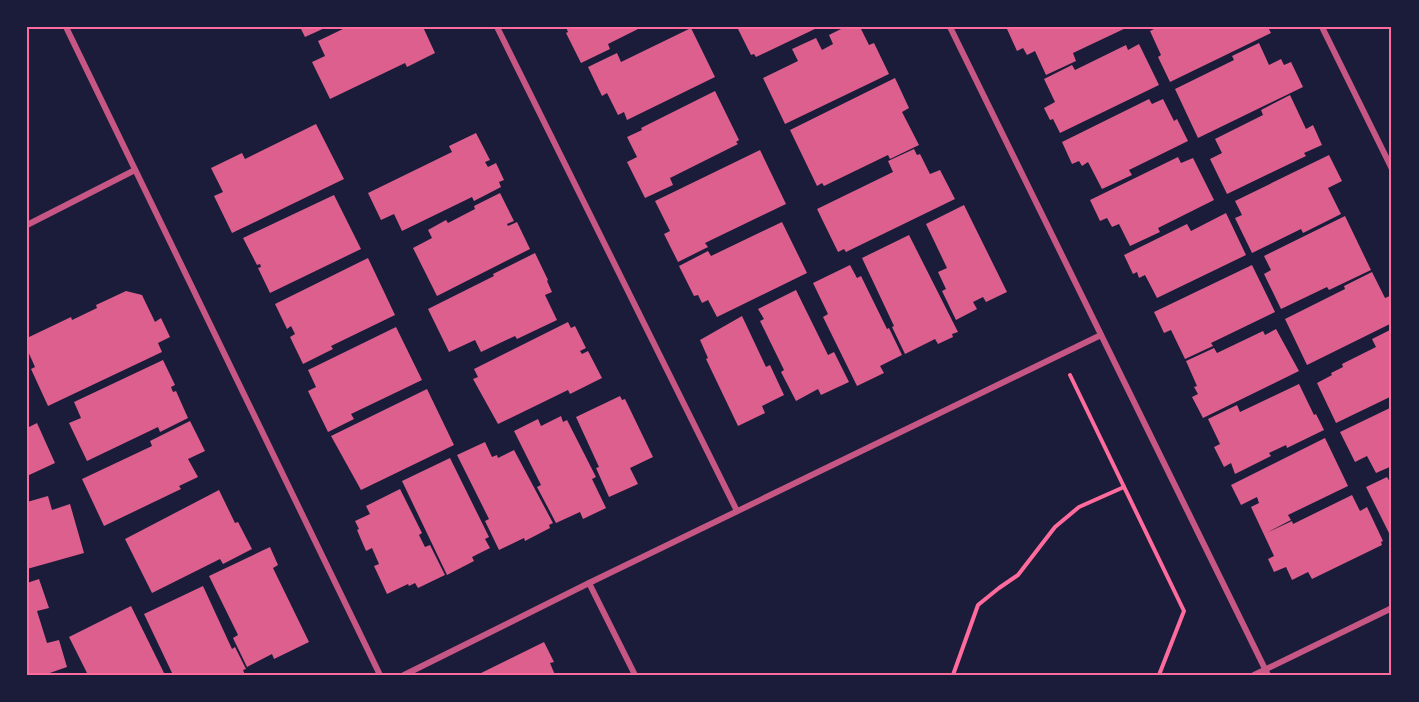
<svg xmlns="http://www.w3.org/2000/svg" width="1419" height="702" font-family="'Work Sans',sans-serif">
  <rect width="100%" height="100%" fill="#1b1b3a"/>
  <g fill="#dd5f8e">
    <polygon points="300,27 327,27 305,37"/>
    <polygon points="347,27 423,27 435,53 407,67 405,63 330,99 312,62 325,56 318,41"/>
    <polygon points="566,27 642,27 608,44 610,49 581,63 566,33 568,32"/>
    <polygon points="737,27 819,27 756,57 754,54 751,55"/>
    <polygon points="845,27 860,27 869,45 874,43 889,74 785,124 763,78 798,61 792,49 816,38 822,50 833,44 829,35"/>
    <polygon points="1012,27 1128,27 1073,53 1076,61 1046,75 1035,51 1027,55 1023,48 1017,51 1007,29"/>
    <polygon points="1158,27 1268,27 1271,33 1170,82 1158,57 1161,55 1150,31"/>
    <polygon points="691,28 715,77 627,120 624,112 618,115 607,93 602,96 588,67 617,53 621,62"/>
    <polygon points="1259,43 1269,65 1281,59 1284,65 1291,62 1303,87 1198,138 1175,89 1234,60 1232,56"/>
    <polygon points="1139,44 1159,85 1060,133 1053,119 1050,120 1044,108 1055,102 1044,79 1072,65 1075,70 1126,45 1128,50"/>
    <polygon points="895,78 909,108 902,112 919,145 890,159 888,155 824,186 822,183 817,186 790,130"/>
    <polygon points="715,91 739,140 736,142 738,144 670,178 673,185 645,198 627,162 637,157 627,137 642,130 641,128"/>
    <polygon points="1290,95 1306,129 1313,125 1322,145 1304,153 1306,156 1227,194 1210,159 1222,153 1215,139 1263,115 1261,110"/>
    <polygon points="1149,99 1152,104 1163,99 1174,121 1177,119 1188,141 1129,170 1132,175 1102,189 1088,162 1082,166 1079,161 1072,164 1062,142"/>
    <polygon points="316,124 344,179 232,233 214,196 223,192 211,168 242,153 245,159"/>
    <polygon points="476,133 490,160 485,162 488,167 496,163 504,180 499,182 501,187 474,201 472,197 402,231 394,214 381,220 368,193 452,152 449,146"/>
    <polygon points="914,149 917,155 920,154 930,174 940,170 955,199 846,252 844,249 838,252 817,209 893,172 888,161"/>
    <polygon points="760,150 786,204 705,243 708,247 678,262 664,234 670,231 655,201"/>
    <polygon points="1329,155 1342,181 1328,188 1341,214 1303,233 1301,229 1252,253 1235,218 1242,215 1235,201"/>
    <polygon points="1178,157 1181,163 1193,158 1214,200 1158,228 1160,232 1130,246 1119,224 1112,227 1107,218 1100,221 1090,200"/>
    <polygon points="500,193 514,221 507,224 508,226 517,222 530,249 437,296 413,248 432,238 428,230 446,220 448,223 475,209 474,206"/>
    <polygon points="334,195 361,249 270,293 258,268 261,267 260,264 257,265 243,238"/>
    <polygon points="964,205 1007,292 986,302 983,297 973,302 977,309 956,320 942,291 946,289 938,272 947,268 926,224"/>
    <polygon points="1226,213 1246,255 1157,298 1145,275 1139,278 1137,272 1133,274 1124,255 1187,224 1191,231"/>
    <polygon points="1345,216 1371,270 1329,290 1327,287 1281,309 1264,274 1271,270 1264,256"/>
    <polygon points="782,222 807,273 717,317 708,300 702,303 698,295 694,296 679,266 708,251 711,256"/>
    <polygon points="909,235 958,332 952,334 953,337 938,344 935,339 905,354 892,327 894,326 862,258"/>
    <polygon points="535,253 548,280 547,281 552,292 545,295 557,320 517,339 515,336 481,352 475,340 449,352 428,309 494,276 493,274"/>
    <polygon points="368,258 395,315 331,346 333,349 303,364 290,337 295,334 291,326 287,329 275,304"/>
    <polygon points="850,265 857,278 861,276 887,329 889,328 902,355 880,366 884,373 857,386 823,317 828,314 813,283"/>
    <polygon points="1252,265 1275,312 1211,343 1213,346 1185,359 1171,330 1164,333 1154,312"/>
    <polygon points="1372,272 1385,298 1392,295 1392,323 1307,365 1285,319 1345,289 1344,286"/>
    <polygon points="796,290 828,355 834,352 849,382 821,395 818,389 796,401 781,372 784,370 760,321 764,319 758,309"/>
    <polygon points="126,291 142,295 155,322 161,318 170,337 158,343 162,352 48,406 31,369 35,367 27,349 27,338 71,317 72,320 97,308 96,305"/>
    <polygon points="742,316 766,367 770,365 784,395 762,406 765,413 738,426 706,359 708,358 700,340"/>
    <polygon points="568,322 571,328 575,326 586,348 580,351 582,354 588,351 602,378 570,394 568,390 498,424 473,379 478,377 474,369"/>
    <polygon points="396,327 422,380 351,414 354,419 328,432 308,391 316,387 308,370"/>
    <polygon points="1276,329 1299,371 1203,418 1192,397 1198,394 1194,387 1197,386 1186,361 1214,348 1217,353 1263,331 1265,335"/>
    <polygon points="1392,329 1392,396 1336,423 1317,383 1332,375 1331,373 1343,367 1342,364 1376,347 1372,339"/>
    <polygon points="163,360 175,385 171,387 173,392 176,391 188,418 160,432 158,427 87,461 69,423 81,418 74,402"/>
    <polygon points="1299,384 1314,415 1316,414 1324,430 1287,448 1286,445 1269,453 1271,456 1235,474 1231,463 1224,467 1214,447 1220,444 1208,419 1237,405 1240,412"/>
    <polygon points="427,389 454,445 361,490 331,436"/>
    <polygon points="620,396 622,400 625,399 653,457 630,468 638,484 609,497 596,468 599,467 576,417"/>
    <polygon points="1392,407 1392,466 1376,473 1367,456 1355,462 1340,432"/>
    <polygon points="561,416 563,422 567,420 596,477 592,479 606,508 583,519 580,512 556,523 537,487 541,485 514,431 538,419 541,426"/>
    <polygon points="190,421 205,451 188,459 198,477 179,486 181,489 104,526 82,479 152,446 150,441"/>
    <polygon points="37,423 55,463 27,476 27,428"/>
    <polygon points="1325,438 1348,486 1288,515 1291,520 1266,533 1292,521 1293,524 1352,495 1360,511 1367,507 1383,541 1381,542 1382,545 1312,579 1308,572 1292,580 1286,567 1274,572 1268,559 1274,556 1251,507 1259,503 1257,497 1241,505 1231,485"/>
    <polygon points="485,442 492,457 497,455 498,458 514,450 553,523 549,525 550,528 525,541 524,538 499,550 485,521 489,519 457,455"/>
    <polygon points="450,458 489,537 485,539 490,548 472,557 474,561 447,575 402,481"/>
    <polygon points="1387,477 1390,482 1392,480 1392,539 1366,487"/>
    <polygon points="400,489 422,533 419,535 425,547 430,545 445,575 418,588 415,583 409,586 408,584 387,594 374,566 379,564 372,548 366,551 357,530 359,529 355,521 370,514 366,506"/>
    <polygon points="219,490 235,523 238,522 252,549 223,564 220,559 152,593 125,539"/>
    <polygon points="48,496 52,510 70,504 84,553 27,569 27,502"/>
    <polygon points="270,547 278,565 273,568 309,642 274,659 272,654 247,667 233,638 238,635 209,576"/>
    <polygon points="39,579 49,608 37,611 47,643 59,640 67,667 44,675 27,675 27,583"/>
    <polygon points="203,586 232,649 235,647 246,669 243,670 245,675 173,675 144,614"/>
    <polygon points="131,606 165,675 88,675 69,637"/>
    <polygon points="544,642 554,662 550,663 555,675 477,675"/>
  </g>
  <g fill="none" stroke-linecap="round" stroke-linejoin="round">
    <g stroke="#ff6b9d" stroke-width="4">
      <polyline points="1070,375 1184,611 1159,675"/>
      <polyline points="953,675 978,605 999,588 1018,575 1055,527 1079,507 1124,487"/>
    </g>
    <g stroke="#c65784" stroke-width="6">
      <polyline points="66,27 380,675"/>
      <polyline points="497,27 737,511"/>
      <polyline points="950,27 1268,675"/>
      <polyline points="1322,27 1392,169"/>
      <polyline points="27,225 135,170"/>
      <polyline points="589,583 635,675"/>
      <polyline points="404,675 589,583 1101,335"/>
      <polyline points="1254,675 1392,608"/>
    </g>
  </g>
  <rect width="1419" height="702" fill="none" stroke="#1b1b3a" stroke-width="57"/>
  <rect x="28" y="28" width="1362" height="646" fill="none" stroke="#ff6b9d" stroke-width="2"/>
</svg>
